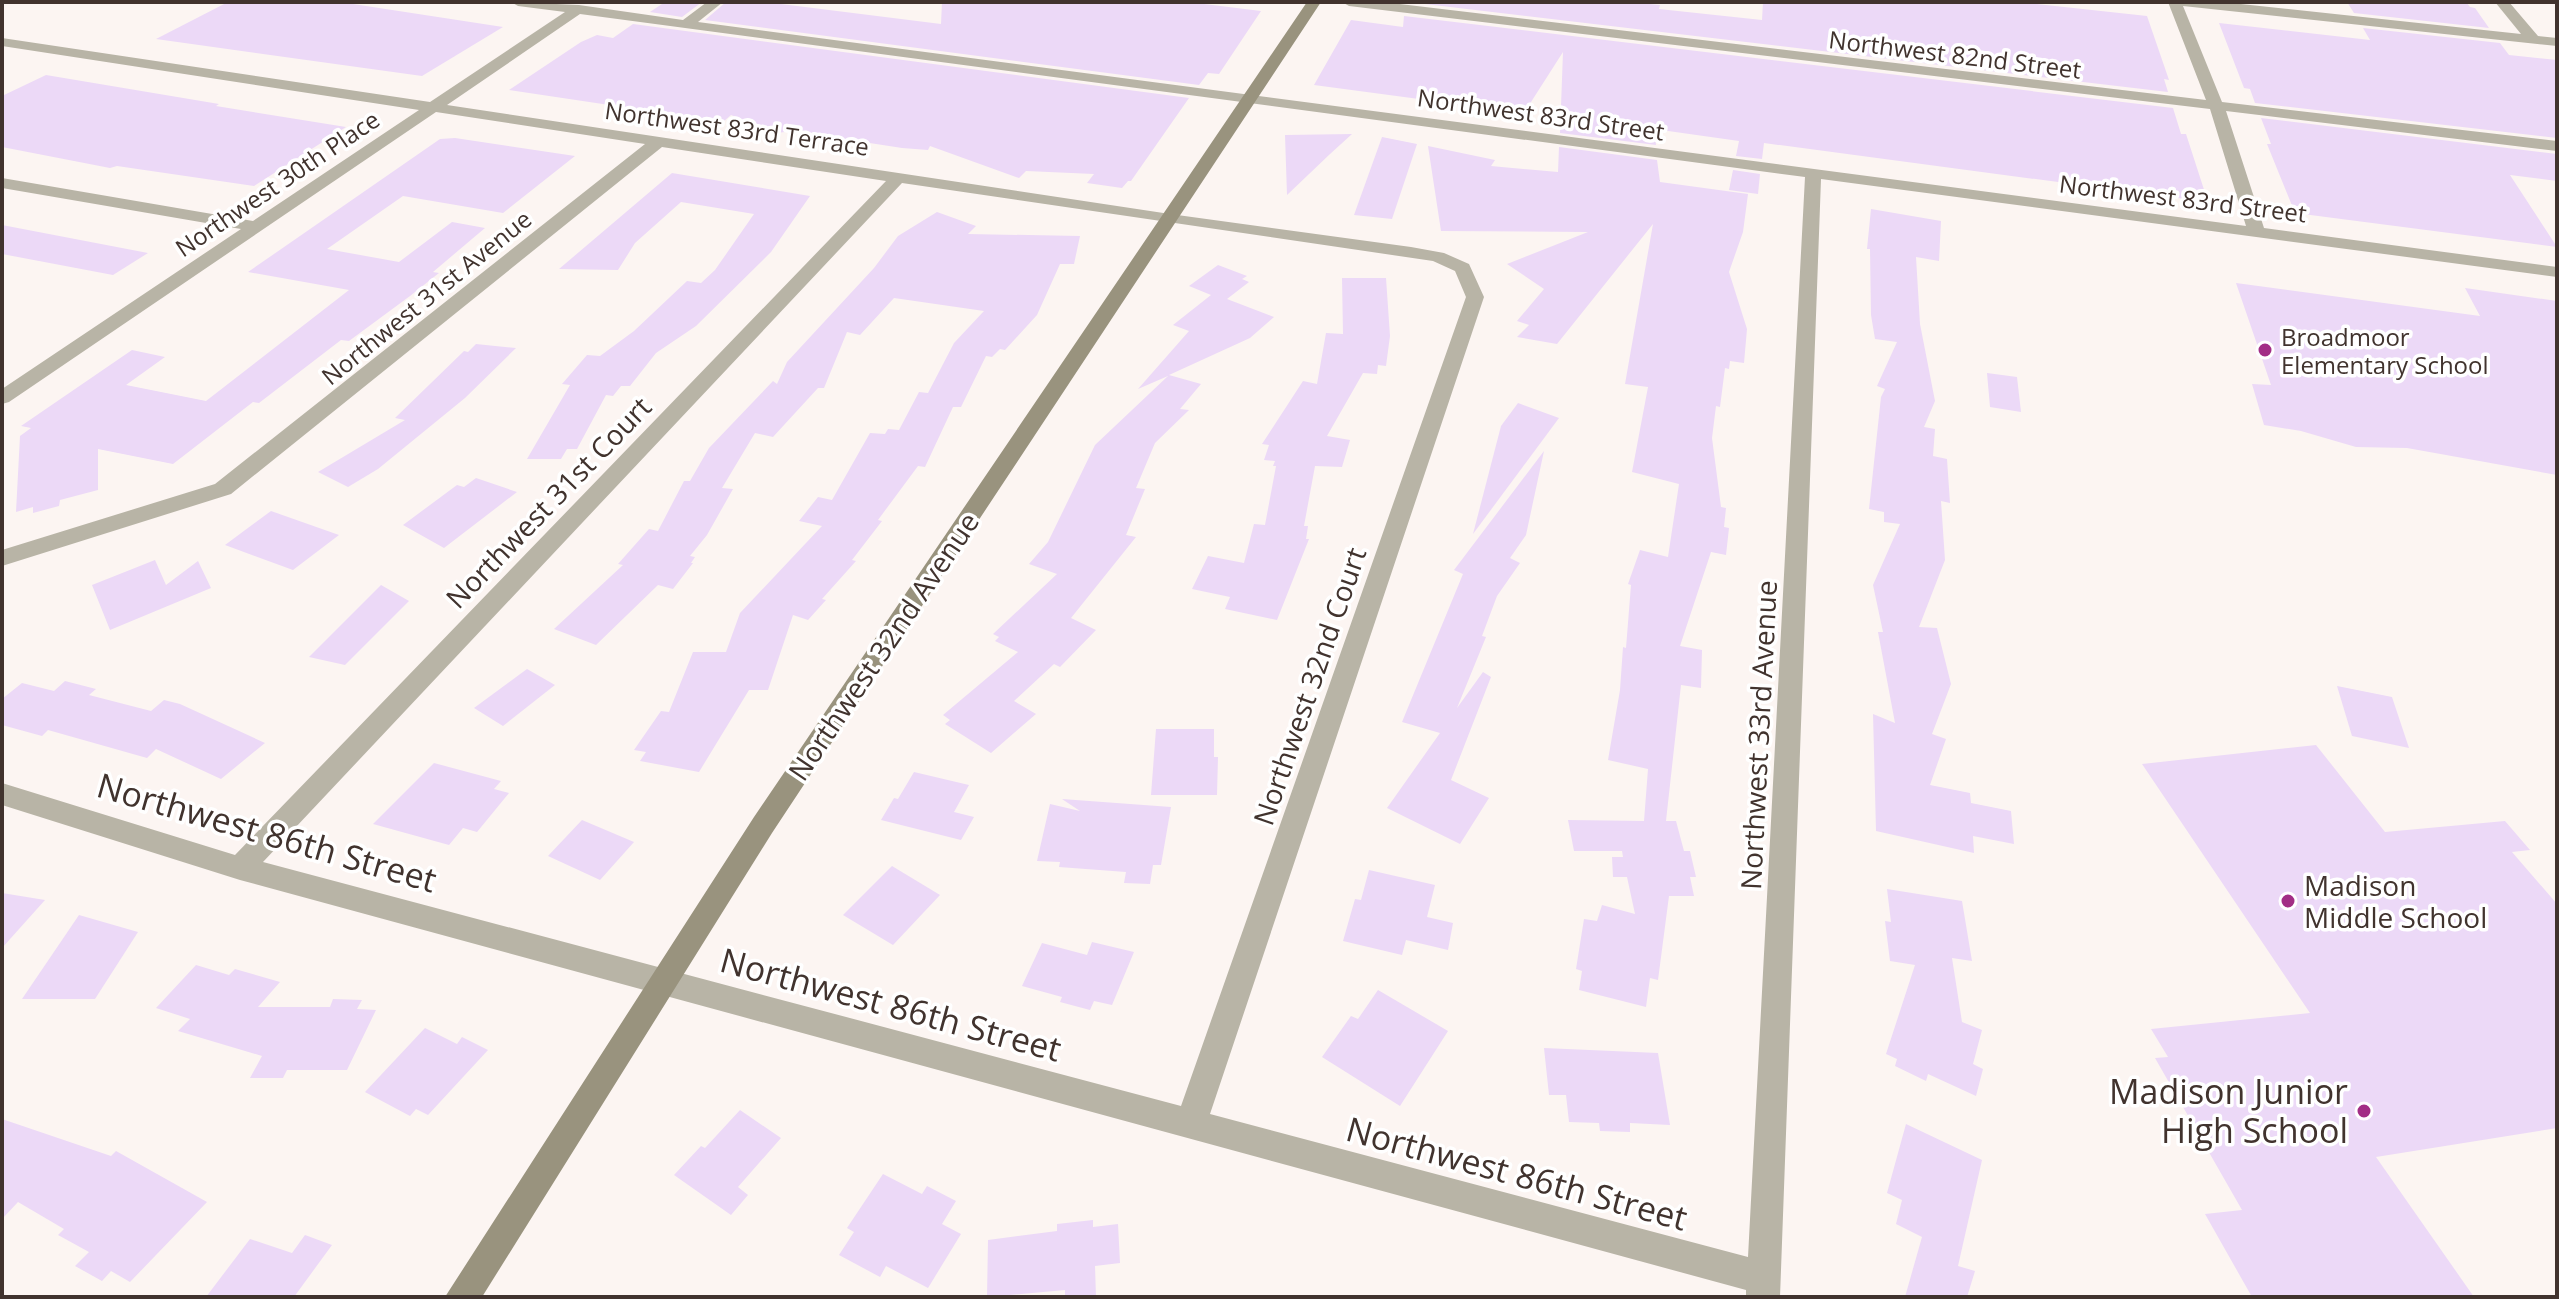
<svg xmlns="http://www.w3.org/2000/svg" width="2559" height="1299" font-family="'Open Sans',sans-serif">
  <rect width="100%" height="100%" fill="#fcf5f2"/>
  <g fill="#ecd9f7">
    <polygon points="228,2 340,2 503,27 422,76 156,39"/>
    <polygon points="665,2 702,2 682,17 650,12"/>
    <polygon points="726,2 765,2 941,24 942,2 1188,2 1261,11 1219,74 1208,73 1199,85 705,20"/>
    <polygon points="1408,2 1630,2 1660,5 1659,9 1762,20 1763,2 2017,2 2147,16 2169,80 2164,79 2168,92"/>
    <polygon points="2347,2 2466,2 2470,7 2475,8 2489,28 2354,13"/>
    <polygon points="1404,16 2173,108 2181,134 2186,134 2208,202 1764,143 1762,159 1736,156 1739,141 1654,129 1656,145 1560,133 1563,52 1524,113 1314,85 1351,20 1403,27"/>
    <polygon points="2219,23 2370,40 2363,28 2500,43 2509,55 2557,60 2557,138 2255,103 2250,89 2244,88"/>
    <polygon points="633,24 1189,98 1131,181 1128,181 1122,188 1087,183 1094,174 1026,171 1019,178 930,146 928,150 902,148 792,131 777,133 731,115 723,122 509,90 581,42 597,35 613,38"/>
    <polygon points="46,75 219,104 216,106 346,127 254,186 117,166 110,168 2,147 2,96"/>
    <polygon points="2261,118 2557,154 2557,181 2510,175 2557,247 2295,213 2267,144 2271,144"/>
    <polygon points="1352,134 1330,154 1287,195 1285,135"/>
    <polygon points="1382,137 1417,144 1392,219 1354,215"/>
    <polygon points="455,138 575,156 503,213 403,196 327,249 399,262 452,222 485,228 433,272 439,273 410,296 349,341 341,340 259,403 253,402 173,464 98,449 98,490 60,500 59,506 33,513 33,507 16,512 20,436 31,428 21,426 132,350 165,357 126,385 206,401 349,290 248,272 440,139"/>
    <polygon points="1428,146 1495,160 1491,166 1558,172 1559,147 1657,160 1660,182 1748,194 1743,232 1729,272 1747,329 1744,363 1730,361 1729,369 1725,368 1720,407 1716,406 1712,438 1721,507 1726,508 1724,527 1729,528 1726,555 1711,552 1680,646 1702,650 1701,688 1681,685 1666,821 1676,821 1684,851 1690,851 1696,877 1690,877 1694,896 1669,896 1658,980 1650,978 1646,1007 1579,990 1582,971 1576,969 1584,919 1597,921 1602,905 1635,914 1627,877 1613,877 1612,857 1623,857 1622,851 1574,851 1568,820 1644,821 1648,769 1608,760 1620,690 1623,647 1626,648 1631,585 1628,584 1640,550 1668,557 1679,484 1632,472 1648,387 1625,384 1653,224 1557,344 1517,337 1529,325 1517,321 1544,289 1507,264 1588,232 1441,231"/>
    <polygon points="1733,170 1760,174 1758,194 1729,190"/>
    <polygon points="672,173 810,196 771,252 696,326 656,353 630,386 621,386 613,396 606,395 577,449 567,449 561,459 527,459 570,385 562,384 587,355 600,356 634,331 687,281 701,283 715,270 754,214 681,202 635,243 618,270 559,269"/>
    <polygon points="1871,209 1941,221 1939,261 1916,257 1920,324 1935,401 1924,427 1935,429 1933,456 1947,459 1950,503 1941,501 1945,560 1919,627 1937,628 1951,684 1932,734 1946,739 1930,785 1970,793 1971,803 2011,811 2014,844 1973,836 1974,853 1876,831 1873,714 1895,723 1878,632 1883,632 1873,585 1900,524 1884,522 1884,512 1869,509 1881,397 1885,389 1877,386 1897,342 1875,339 1871,315 1870,249 1867,249"/>
    <polygon points="937,212 976,226 968,234 1080,236 1074,264 1060,264 1037,315 1005,350 1000,349 992,357 986,356 961,407 953,407 925,467 918,466 878,520 882,521 852,560 856,561 822,599 826,600 808,620 793,615 768,690 749,690 699,772 640,761 646,752 634,750 661,711 669,712 693,652 726,652 740,613 822,526 799,521 818,497 832,500 870,433 885,434 888,429 899,430 919,392 928,393 954,343 984,311 894,298 860,335 847,332 824,388 818,388 773,437 755,433 722,488 733,489 707,535 690,556 695,557 691,563 693,563 673,589 658,585 596,645 554,629 623,565 618,564 649,529 658,531 684,481 690,481 709,448 773,381 777,384 787,362 874,268 898,236"/>
    <polygon points="2,225 148,253 113,275 2,254"/>
    <polygon points="1218,265 1247,276 1242,279 1249,282 1227,299 1274,317 1250,338 1169,375 1201,384 1180,409 1189,410 1155,443 1136,488 1145,489 1126,535 1136,537 1071,618 1096,630 1060,667 1054,664 1014,701 1036,714 991,753 945,724 950,720 943,715 1018,652 995,641 999,637 993,634 1057,574 1029,564 1048,542 1095,445 1168,376 1138,389 1189,331 1173,325 1211,295 1189,286"/>
    <polygon points="1342,278 1386,278 1390,336 1386,366 1378,365 1377,374 1363,373 1327,436 1350,440 1342,467 1315,466 1304,526 1308,526 1306,539 1309,539 1277,620 1225,609 1230,597 1192,589 1208,556 1244,563 1254,524 1265,525 1276,466 1273,466 1275,461 1264,460 1269,445 1262,444 1303,381 1317,384 1326,333 1343,334"/>
    <polygon points="2236,283 2480,316 2465,288 2557,301 2557,475 2407,448 2356,447 2301,431 2264,425 2252,384 2271,385"/>
    <polygon points="476,344 516,348 465,398 378,469 348,487 318,472 405,420 395,418 464,351 468,352"/>
    <polygon points="1987,373 2017,377 2021,412 1990,407"/>
    <polygon points="1518,403 1559,418 1473,534 1501,426"/>
    <polygon points="1544,451 1526,535 1510,558 1520,563 1497,596 1482,636 1486,637 1457,708 1483,672 1491,677 1451,780 1489,798 1460,844 1387,808 1440,733 1402,722 1463,574 1454,570"/>
    <polygon points="476,478 517,492 444,548 403,525 457,485 464,487"/>
    <polygon points="271,511 339,535 293,570 225,545"/>
    <polygon points="155,560 166,585 198,561 211,588 110,630 92,585"/>
    <polygon points="381,585 409,601 345,665 309,657"/>
    <polygon points="527,669 555,685 503,726 474,708"/>
    <polygon points="65,681 96,689 89,695 151,711 164,700 180,704 265,743 221,779 156,749 147,758 48,730 42,736 2,725 2,699 22,683 54,691"/>
    <polygon points="2337,686 2392,697 2409,748 2352,736"/>
    <polygon points="1156,729 1214,729 1214,757 1218,757 1217,795 1151,795"/>
    <polygon points="2316,745 2385,832 2505,821 2530,850 2512,852 2557,904 2557,1128 2376,1157 2474,1297 2252,1297 2205,1214 2242,1210 2155,1058 2168,1057 2151,1029 2310,1013 2142,764"/>
    <polygon points="434,763 501,781 494,789 509,793 477,832 463,828 449,845 373,824"/>
    <polygon points="914,772 969,785 954,812 974,817 961,840 881,820 894,798 898,799"/>
    <polygon points="1062,799 1171,807 1161,865 1153,865 1150,884 1124,883 1126,872 1059,867 1060,862 1037,861 1050,804 1080,811"/>
    <polygon points="582,820 634,842 600,880 548,856"/>
    <polygon points="892,866 940,895 893,945 843,915"/>
    <polygon points="1369,870 1435,885 1427,917 1453,923 1448,950 1406,940 1402,955 1343,941 1355,899 1361,900"/>
    <polygon points="1887,889 1962,901 1972,961 1952,958 1962,1022 1982,1030 1973,1064 1983,1069 1976,1096 1928,1074 1926,1081 1895,1066 1897,1059 1886,1054 1915,965 1890,961 1885,921 1891,922"/>
    <polygon points="2,893 45,900 2,948"/>
    <polygon points="79,915 138,932 95,999 22,999"/>
    <polygon points="1092,942 1134,952 1112,1005 1094,1001 1090,1010 1060,1002 1062,997 1022,986 1042,943 1087,955"/>
    <polygon points="196,965 229,975 235,969 280,982 258,1007 330,1007 333,999 362,1000 357,1009 376,1010 347,1070 287,1070 283,1078 250,1078 262,1056 178,1031 190,1019 156,1008"/>
    <polygon points="1378,990 1448,1031 1400,1106 1322,1057 1351,1016 1358,1019"/>
    <polygon points="425,1028 457,1044 462,1037 488,1050 428,1115 416,1109 410,1116 365,1092"/>
    <polygon points="1544,1048 1658,1053 1670,1125 1630,1123 1630,1132 1600,1131 1599,1123 1569,1122 1566,1095 1549,1095"/>
    <polygon points="740,1110 781,1138 738,1187 748,1195 731,1215 674,1175 701,1146 705,1148"/>
    <polygon points="2,1119 111,1156 116,1151 207,1202 130,1282 111,1271 102,1281 75,1266 89,1252 58,1235 64,1229 18,1202 2,1219"/>
    <polygon points="1906,1124 1982,1160 1958,1266 1975,1271 1967,1297 1905,1297 1922,1237 1896,1224 1902,1200 1887,1193"/>
    <polygon points="883,1174 922,1194 927,1186 956,1201 942,1224 961,1234 928,1288 886,1266 880,1277 839,1255 854,1232 847,1228"/>
    <polygon points="1093,1220 1093,1227 1118,1224 1120,1263 1095,1266 1096,1297 1065,1297 1065,1290 987,1297 988,1240 1057,1231 1057,1224"/>
    <polygon points="305,1235 332,1245 294,1297 206,1297 250,1239 292,1253"/>
  </g>
  <g fill="none" stroke-linecap="round" stroke-linejoin="round">
    <path fill="#b8b4a6" fill-rule="evenodd" d="M 511,2 L 579,5 L 683,20 L 707,2 L 723,2 L 698,22 L 2246,226 L 2210,109 L 1349,6 L 1342,2 L 1383,2 L 2206,100 L 2168,2 L 2222,2 L 2521,34 L 2495,2 L 2509,2 L 2538,36 L 2557,38 L 2557,46 L 2183,6 L 2222,102 L 2557,141 L 2557,151 L 2226,111 L 2264,228 L 2557,267 L 2557,277 L 1821,179 L 1780,1297 L 1746,1297 L 1746,1290 L 240,880 L 2,805 L 2,783 L 235,855 L 886,181 L 662,147 L 231,494 L 2,566 L 2,550 L 215,484 L 645,144 L 436,112 L 9,402 L 2,404 L 2,389 L 241,229 L 2,188 L 2,178 L 253,221 L 419,110 L 2,46 L 2,38 L 430,102 L 565,12 L 518,6 ZM 580,14 L 1805,177 L 1748,1257 L 1210,1114 L 1484,297 L 1469,264 L 1444,253 L 1411,247 L 1170,214 L 447,105 ZM 902,183 L 1433,261 L 1455,271 L 1466,297 L 1181,1106 L 263,862 Z"/>
    <polygon fill="#99937e" fill-rule="evenodd" points="1307,2 1321,2 772,833 482,1297 445,1297 754,817"/>
  </g>
  <g fill="#a22d85" stroke="#fff" stroke-width="3">
    <circle cx="2265" cy="350" r="8"/>
    <circle cx="2288" cy="901" r="8"/>
    <circle cx="2364" cy="1111" r="8"/>
  </g>
  <g text-anchor="middle" dominant-baseline="central" stroke-width="7" stroke-linejoin="round" paint-order="stroke">
    <g font-size="24" fill="#41332e" stroke="#fff">
      <text transform="translate(1955 54) rotate(7)">Northwest 82nd Street</text>
      <text transform="translate(1541 114) rotate(8)">Northwest 83rd Street</text>
      <text transform="translate(737 128) rotate(8)">Northwest 83rd Terrace</text>
      <text transform="translate(277 183) rotate(-34)">Northwest 30th Place</text>
      <text transform="translate(2183 198) rotate(7)">Northwest 83rd Street</text>
      <text transform="translate(426 297) rotate(-39)">Northwest 31st Avenue</text>
    </g>
    <g font-size="24" fill="#41332e" stroke="#fff" text-anchor="start">
      <text x="2281" y="336">Broadmoor<tspan x="2281" dy="28">Elementary School</tspan></text>
    </g>
    <g font-size="28" fill="#41332e" stroke="#fff">
      <text transform="translate(548 502) rotate(-46)">Northwest 31st Court</text>
      <text transform="translate(883 646) rotate(-56)">Northwest 32nd Avenue</text>
      <text transform="translate(1309 686) rotate(-71)">Northwest 32nd Court</text>
      <text transform="translate(1758 735) rotate(-87)">Northwest 33rd Avenue</text>
    </g>
    <g font-size="28" fill="#41332e" stroke="#fff" text-anchor="start">
      <text x="2304" y="885">Madison<tspan x="2304" dy="32">Middle School</tspan></text>
    </g>
    <g font-size="34" fill="#41332e" stroke="#fff">
      <text transform="translate(267 832) rotate(16)">Northwest 86th Street</text>
      <text transform="translate(891 1004) rotate(15)">Northwest 86th Street</text>
      <text transform="translate(1517 1173) rotate(15)">Northwest 86th Street</text>
    </g>
    <g font-size="34" fill="#41332e" stroke="#fff" text-anchor="end">
      <text x="2348" y="1091">Madison Junior<tspan x="2348" dy="39">High School</tspan></text>
    </g>
  </g>
  <rect width="2559" height="1299" fill="none" stroke="#41332e" stroke-width="8"/>
</svg>
